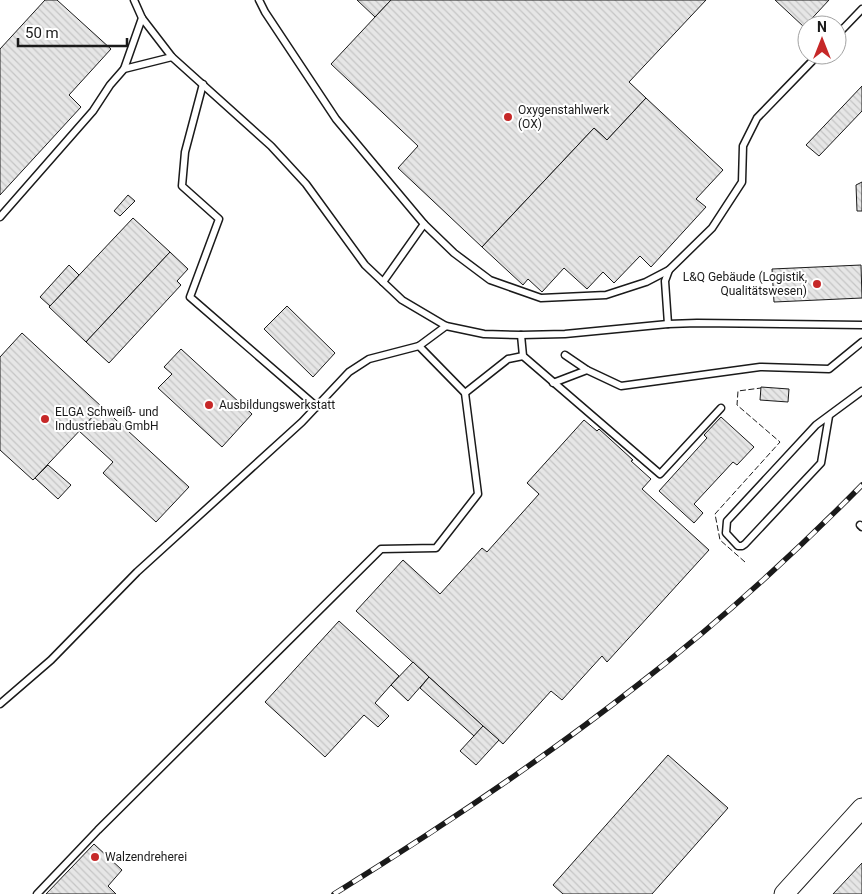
<svg xmlns="http://www.w3.org/2000/svg" width="862" height="894" font-family="Roboto,sans-serif">
  <defs>
    <pattern id="building-back-hatch" width="6" height="6" patternUnits="userSpaceOnUse" patternTransform="scale(1.25)"><rect width="6" height="6" fill="#e6e6e6"/><path d="M-1 5l2 2M0 0l6 6M5-1l2 2" fill="none" stroke="#c5c5c5"/></pattern>
  </defs>
  <rect width="100%" height="100%" fill="#fff"/>
  <g fill="url(#building-back-hatch)" stroke="#1a1a1a">
    <polygon points="45,0 57,0 111,49 69,95 81,107 0,195 0,49"/>
    <polygon points="357,0 391,0 375,17"/>
    <polygon points="391,0 706,0 629,82 646,98 607,140 594,128 482,247 398,168 418,146 331,64"/>
    <polygon points="775,0 829,0 804,27"/>
    <polygon points="862,86 862,111 819,156 806,145"/>
    <polygon points="646,98 723,170 696,199 706,207 651,267 640,256 614,283 603,272 587,289 564,268 542,292 528,279 523,285 482,247 594,128 607,140"/>
    <polygon points="862,182 862,211 857,211 856,185"/>
    <polygon points="128,195 135,201 120,216 114,211"/>
    <polygon points="133,218 170,252 86,342 49,307"/>
    <polygon points="170,252 188,269 177,281 181,285 109,363 86,342"/>
    <polygon points="69,265 79,275 50,306 40,297"/>
    <polygon points="861,265 862,298 774,302 772,269"/>
    <polygon points="287,306 335,353 313,377 264,329"/>
    <polygon points="22,333 102,407 33,480 0,450 0,357"/>
    <polygon points="181,349 252,414 222,447 158,388 172,374 164,367"/>
    <polygon points="761,387 789,389 788,402 760,400"/>
    <polygon points="102,407 189,487 156,522 103,473 113,462 79,431"/>
    <polygon points="721,417 754,447 737,465 733,462 694,504 703,513 694,523 659,491 707,438 704,435"/>
    <polygon points="584,420 597,431 599,429 633,460 631,461 651,479 642,489 709,550 607,662 602,656 562,700 551,691 503,744 356,611 403,560 440,594 482,548 487,552 539,494 527,483"/>
    <polygon points="48,465 71,485 58,499 35,478"/>
    <polygon points="339,621 399,676 375,703 389,716 378,727 364,715 325,757 265,702"/>
    <polygon points="413,662 429,677 408,701 391,685"/>
    <polygon points="429,677 483,726 474,736 420,688"/>
    <polygon points="483,726 499,740 476,765 460,751"/>
    <polygon points="668,755 728,808 652,894 563,894 553,885"/>
    <polygon points="94,844 122,870 108,886 116,894 46,894"/>
    <polygon points="862,863 862,894 833,894"/>
  </g>
  <g fill="none" stroke-linecap="round" stroke-linejoin="round">
    <defs>
      <g id="lane">
        <polyline points="134,0 142,18 172,57 271,146 306,184 365,265 402,300 446,326 484,334 521,335 565,334 668,324 697,323 862,325"/>
        <polyline points="259,0 265,12 336,119 424,224 383,282"/>
        <polyline points="837,35 862,9"/>
        <polyline points="124,69 142,18"/>
        <polyline points="203,84 185,152 182,186 219,219 190,297 317,407"/>
        <polyline points="0,217 93,111 110,85 124,69 172,57"/>
        <polyline points="424,224 454,253 490,280 541,298 606,295 646,282 669,270 712,228 742,182 743,146 757,118 818,55"/>
        <polyline points="668,324 665,281 669,270"/>
        <polyline points="521,335 523,356 660,474 721,408"/>
        <polyline points="565,355 587,370 621,386 760,367 829,369 862,342"/>
        <polyline points="553,383 587,370"/>
        <polyline points="465,393 508,359 523,356"/>
        <polyline points="829,416 821,463 745,544 742,546 738,546 726,533 727,521 816,425 862,391"/>
        <polyline points="860,525 862,527"/>
        <polyline points="0,704 51,660 137,572 302,422 349,372 369,359 419,346 446,326"/>
        <polyline points="37,894 98,830 381,549 436,548 478,494 465,393 419,346"/>
      </g>
      <polyline id="secondary" points="784,894 862,808"/>
    </defs>
    <use href="#lane" stroke="#1a1a1a" stroke-width="9"/>
    <use href="#secondary" stroke="#1a1a1a" stroke-width="21"/>
    <use href="#lane" stroke="#fff" stroke-width="6"/>
    <use href="#secondary" stroke="#fff" stroke-width="19"/>
    <defs>
      <path id="rail" d="M 334,894 C 439,829 542,760 639,684 C 718,623 792,556 862,485"/>
    </defs>
    <use href="#rail" stroke="#1a1a1a" stroke-width="5.5"/>
    <use href="#rail" stroke="#fff" stroke-width="4" stroke-dasharray="11" stroke-linecap="butt"/>
    <polyline stroke="#1a1a1a" stroke-width="1" stroke-dasharray="6 2.5" stroke-linecap="butt" points="745,562 720,540 715,514 780,442 737,405 738,391 761,388"/>
  </g>
  <g fill="#c62828" stroke="#fff" stroke-width="2">
    <circle cx="508" cy="117" r="5"/>
    <circle cx="817" cy="284" r="5"/>
    <circle cx="209" cy="405" r="5"/>
    <circle cx="45" cy="419" r="5"/>
    <circle cx="95" cy="857" r="5"/>
  </g>
  <g text-anchor="middle" dominant-baseline="central" stroke-width="4" stroke-linejoin="round" paint-order="stroke">
    <g font-size="12" fill="#1a1a1a" stroke="#fff" text-anchor="start">
      <text x="518" y="110">Oxygenstahlwerk<tspan x="518" dy="14">(OX)</tspan></text>
      <text x="807" y="277" text-anchor="end">L&amp;Q Gebäude (Logistik,<tspan x="807" dy="14">Qualitätswesen)</tspan></text>
      <text x="219" y="405">Ausbildungswerkstatt</text>
      <text x="55" y="412">ELGA Schweiß- und<tspan x="55" dy="14">Industriebau GmbH</tspan></text>
      <text x="105" y="857">Walzendreherei</text>
    </g>
  </g>
  <g transform="translate(822 40)"><circle r="24" fill="#ffffff" stroke="#a3a3a3"/>
  <path d="M0-4L9 19L0 12L-9 19Z" fill="#c62828"/>
  <text y="-8" font-size="14" font-weight="bold" text-anchor="middle" fill="#1a1a1a">N</text>
  </g>
  <path d="M18 38v8h109v-8" fill="none" stroke="#1a1a1a" stroke-width="2.5"/>
  <text x="25" y="38" font-size="15" fill="#1a1a1a" stroke="#ffffff" stroke-width="4" paint-order="stroke">50 m</text>
</svg>
